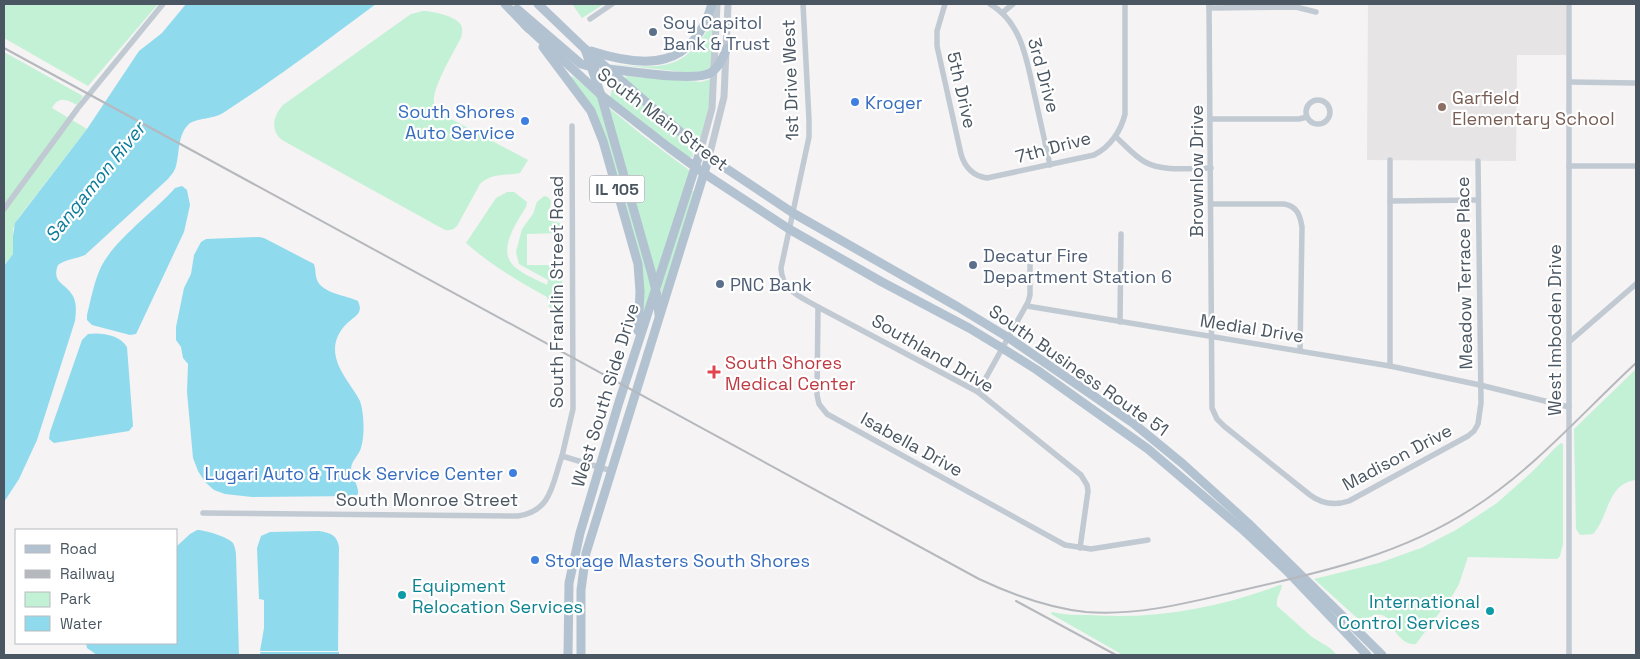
<svg xmlns="http://www.w3.org/2000/svg" width="1640" height="659" font-family="'Space Grotesk',sans-serif">
  <rect width="100%" height="100%" fill="#f5f3f3"/>
  <polygon fill="#e6e4e5" points="1368,4 1566,4 1566,55 1517,55 1516,161 1367,160"/>
  <g fill="#c3f1d5">
    <polygon points="4,4 158,4 88,86 4,38"/>
    <polygon points="572,4 604,4 582,18"/>
    <path d="M 423,11 C 432,11 456,16 461,25 C 463,29 462,33 461,38 C 454,51 431,90 434,103 C 434,107 437,110 440,113 L 528,160 L 520,173 C 504,176 492,173 480,184 L 457,226 C 453,230 450,231 445,230 L 282,140 C 270,130 273,116 283,105 L 411,14 Z"/>
    <path d="M 711,24 L 712,25 L 711,66 L 706,70 L 692,73 L 610,64 C 659,68 684,73 711,24 Z"/>
    <path d="M 4,52 L 83,96 L 77,105 C 67,99 58,96 52,108 L 87,129 L 19,217 L 13,229 L 13,254 L 4,266 Z"/>
    <polygon points="570,76 574,77 597,97 651,281 653,289 642,325 643,295 606,144"/>
    <polygon points="626,76 701,82 711,79 709,105 700,141 697,141 625,80"/>
    <polygon points="614,80 685,142 692,151 693,157 688,157 610,98"/>
    <polygon points="608,107 642,135 690,171 657,278"/>
    <polygon points="690,191 694,191 665,292 662,295 660,287"/>
    <path d="M 507,192 L 514,192 L 527,202 L 526,207 C 517,222 495,252 516,268 C 525,275 537,280 547,285 L 548,280 L 519,264 L 516,252 L 522,229 L 533,214 L 537,202 L 544,196 L 548,197 L 551,201 L 549,218 L 551,221 L 560,223 L 561,233 L 527,234 L 527,265 L 558,265 L 558,258 L 562,258 L 562,313 L 549,307 L 547,297 C 517,280 492,266 466,243 L 496,198 Z"/>
    <path d="M 1636,369 L 1636,480 C 1607,483 1609,517 1593,534 L 1580,535 L 1576,529 L 1574,429 Z"/>
    <path d="M 1561,443 L 1563,444 L 1563,544 L 1560,556 L 1557,559 L 1468,557 L 1459,584 L 1454,593 L 1416,644 C 1401,646 1393,627 1386,617 C 1374,609 1369,623 1357,618 L 1314,579 L 1379,563 L 1421,548 L 1456,530 L 1497,503 L 1533,471 L 1555,448 Z"/>
    <path d="M 1280,585 L 1282,585 C 1281,593 1276,596 1277,606 L 1312,637 L 1330,648 L 1337,655 L 1123,655 L 1051,614 L 1052,612 L 1053,612 C 1064,615 1077,615 1088,615 C 1153,620 1218,608 1280,585 Z"/>
  </g>
  <g fill="#90daee">
    <path d="M 186,4 L 376,4 C 326,41 276,79 223,113 C 213,119 198,118 190,123 C 177,134 180,152 176,166 C 175,171 171,175 168,179 L 85,255 C 76,259 66,259 58,265 C 51,283 66,283 73,296 C 77,304 76,312 75,321 L 37,440 L 19,479 L 4,502 L 4,266 L 13,254 L 13,236 L 15,223 L 87,129 L 139,51 L 162,33 Z"/>
    <path d="M 182,186 L 187,190 L 190,205 L 184,232 L 137,332 L 136,334 L 130,335 L 92,325 L 87,320 L 87,315 C 91,299 94,282 101,267 C 115,239 154,212 175,188 Z"/>
    <path d="M 259,237 L 264,238 L 314,264 C 316,270 315,275 317,280 C 323,294 346,295 358,301 C 359,304 361,308 359,312 C 358,315 353,318 351,320 C 342,327 335,337 335,349 C 335,369 352,385 360,401 C 364,413 365,435 361,448 C 359,455 352,460 351,468 C 351,478 359,484 358,494 L 355,496 L 252,497 L 225,494 L 214,490 L 205,482 L 198,471 L 193,458 L 187,392 L 188,364 L 183,358 L 181,347 L 176,340 L 176,327 L 184,288 L 191,274 L 194,255 L 201,242 L 206,239 Z"/>
    <path d="M 88,334 C 101,332 120,335 127,347 L 133,426 L 129,431 L 54,443 L 49,439 L 50,432 L 82,340 Z"/>
    <path d="M 197,530 C 205,530 228,537 233,543 C 235,547 236,552 236,555 L 239,655 L 97,655 L 87,648 L 86,643 L 176,643 L 176,547 L 190,534 Z"/>
    <path d="M 319,531 C 331,533 337,535 339,547 L 338,651 L 260,651 L 264,628 L 264,600 L 259,599 L 257,548 L 261,536 L 270,532 Z"/>
    <polygon points="260,652 339,652 339,655 261,655"/>
  </g>
  <g fill="none" stroke-linecap="round" stroke-linejoin="round">
    <g stroke="#c1cad2" stroke-width="5.5">
      <path d="M 803,4 L 809,120 L 809,137 L 781,268 C 782,291 801,297 818,307 L 978,392 L 1081,475 L 1087,485 L 1088,491 L 1080,548"/>
      <path d="M 945,4 L 937,31 L 937,46 L 961,154 C 965,168 973,176 987,178 L 1094,155 C 1110,147 1121,131 1125,114 L 1125,4"/>
      <path d="M 990,4 C 1023,23 1027,63 1035,97 C 1040,120 1045,142 1050,165"/>
      <path d="M 1209,4 L 1212,408 L 1217,419 L 1224,426 L 1310,495 C 1322,504 1334,506 1349,501 L 1468,436 L 1474,431 L 1478,424 L 1481,403 L 1478,161"/>
      <polyline points="1209,8 1296,7 1316,12"/>
      <polyline points="1002,13 1013,4"/>
      <polyline points="590,19 612,4"/>
      <polyline points="1570,82 1636,83"/>
      <circle cx="1318" cy="112" r="12"/>
      <polyline points="1210,119 1299,119 1307,117"/>
      <path d="M 1116,137 C 1125,145 1134,156 1145,162 C 1163,172 1190,168 1211,168"/>
      <polyline points="1390,160 1390,366"/>
      <polyline points="1569,166 1636,166"/>
      <polyline points="1390,201 1477,200"/>
      <path d="M 1211,204 L 1284,204 C 1297,206 1300,215 1302,227 L 1300,351"/>
      <polyline points="4,209 78,108 163,4"/>
      <polyline points="1027,306 1390,366 1480,385 1569,407"/>
      <polyline points="818,307 817,395 819,404 827,414 1065,545 1091,549 1148,540"/>
      <polyline points="1120,322 1121,234"/>
      <polyline points="1569,342 1636,284"/>
      <polyline points="978,392 1028,302 1030,295 1030,251"/>
      <polyline points="562,456 573,409 572,126"/>
      <path d="M 203,513 L 518,516 C 552,511 552,484 562,456 L 612,471"/>
      <polyline points="1569,655 1569,4"/>
    </g>
    <g stroke="#c1cad2" stroke-width="7">
      <polyline points="701,149 712,108 717,4"/>
      <polyline points="709,157 724,97 728,4"/>
    </g>
    <g stroke="#b3c2d1" stroke-width="9">
      <polyline points="505,4 529,29"/>
      <polyline points="538,4 585,49 709,157 793,213 958,307 1009,338 1133,423 1183,464 1248,523 1382,655"/>
      <polyline points="517,9 581,64 595,68"/>
      <polyline points="525,25 601,95 668,147 705,174 789,229 882,282 969,328 1002,348 1037,370 1148,449 1242,529 1286,570 1367,655"/>
      <polyline points="543,47 591,111 603,141 638,264 640,292 638,331"/>
      <polyline points="585,49 601,95 651,271 657,295 659,315"/>
      <path d="M 591,51 C 647,69 693,69 712,4"/>
      <path d="M 608,69 C 629,71 694,82 710,73 C 719,68 723,57 727,48"/>
      <polyline points="568,655 569,583 580,533 619,402 701,149"/>
      <polyline points="581,655 581,590 586,553 709,157"/>
    </g>
    <g stroke="#b5b8bd" stroke-width="2">
      <path d="M 4,48 L 979,579 C 1013,595 1048,608 1086,612 C 1140,616 1191,602 1243,590 C 1323,572 1403,554 1473,508 C 1534,469 1583,412 1636,363"/>
      <polyline points="1016,601 1116,655"/>
    </g>
  </g>
  <g fill="#5c6f8a" stroke="#fff" stroke-width="2">
    <circle cx="653" cy="32" r="5"/>
    <circle cx="973" cy="265" r="5"/>
    <circle cx="720" cy="284" r="5"/>
  </g>
  <g fill="#3f7fe0" stroke="#fff" stroke-width="2">
    <circle cx="855" cy="102" r="5"/>
    <circle cx="525" cy="121" r="5"/>
    <circle cx="513" cy="473" r="5"/>
    <circle cx="535" cy="560" r="5"/>
  </g>
  <circle fill="#8d6e63" stroke="#fff" stroke-width="2" cx="1442" cy="107" r="5"/>
  <path fill="#e0444e" stroke="#fff" stroke-width="2" d="M711.5 364.5h5v5h5v5h-5v5h-5v-5h-5v-5h5z"/>
  <g fill="#0f9aa8" stroke="#fff" stroke-width="2">
    <circle cx="402" cy="595" r="5"/>
    <circle cx="1490" cy="611" r="5"/>
  </g>
  <g text-anchor="middle" dominant-baseline="central" stroke-width="4.5" stroke-linejoin="round" paint-order="stroke">
    <rect fill="#fff" stroke="#808990" stroke-width="1" x="589.5" y="175.5" width="55" height="27" rx="4"/>
    <g font-size="16" font-weight="bold" fill="#4a5661">
      <text x="617" y="189">IL 105</text>
    </g>
    <g font-size="18" fill="#4e5e75" stroke="#fff" text-anchor="start">
      <text x="663" y="22">Soy Capitol<tspan x="663" dy="21">Bank &amp; Trust</tspan></text>
      <text x="983" y="255">Decatur Fire<tspan x="983" dy="21">Department Station 6</tspan></text>
      <text x="730" y="284">PNC Bank</text>
    </g>
    <g font-size="18" fill="#4a5661" stroke="#fff">
      <text transform="translate(1044 75) rotate(75)">3rd Drive</text>
      <text transform="translate(790 80) rotate(-92)">1st Drive West</text>
      <text transform="translate(962 90) rotate(77)">5th Drive</text>
      <text transform="translate(663 119) rotate(37)">South Main Street</text>
      <text transform="translate(1053 147) rotate(-15)">7th Drive</text>
      <text transform="translate(1196 171) rotate(-90)">Brownlow Drive</text>
      <text transform="translate(1464 273) rotate(-91)">Meadow Terrace Place</text>
      <text transform="translate(556 292) rotate(-90)">South Franklin Street Road</text>
      <text transform="translate(1252 328) rotate(9)">Medial Drive</text>
      <text transform="translate(1554 330) rotate(-90)">West Imboden Drive</text>
      <text transform="translate(933 353) rotate(30)">Southland Drive</text>
      <text transform="translate(1079 370) rotate(35)">South Business Route 51</text>
      <text transform="translate(605 395) rotate(-73)">West South Side Drive</text>
      <text transform="translate(912 444) rotate(29)">Isabella Drive</text>
      <text transform="translate(1397 457) rotate(-28)">Madison Drive</text>
      <text x="427" y="499">South Monroe Street</text>
    </g>
    <g font-size="18" fill="#785e54" stroke="#fff" text-anchor="start">
      <text x="1452" y="97">Garfield<tspan x="1452" dy="21">Elementary School</tspan></text>
    </g>
    <g font-size="18" fill="#366cbe" stroke="#fff" text-anchor="start">
      <text x="865" y="102">Kroger</text>
      <text x="515" y="111" text-anchor="end">South Shores<tspan x="515" dy="21">Auto Service</tspan></text>
      <text x="503" y="473" text-anchor="end">Lugari Auto &amp; Truck Service Center</text>
      <text x="545" y="560">Storage Masters South Shores</text>
    </g>
    <g font-size="18" fill="#be3a42" stroke="#fff" text-anchor="start">
      <text x="725" y="362">South Shores<tspan x="725" dy="21">Medical Center</tspan></text>
    </g>
    <g font-size="18" fill="#0d838f" stroke="#fff" text-anchor="start">
      <text x="412" y="585">Equipment<tspan x="412" dy="21">Relocation Services</tspan></text>
      <text x="1480" y="601" text-anchor="end">International<tspan x="1480" dy="21">Control Services</tspan></text>
    </g>
    <g font-size="19" font-style="italic" fill="#0c7c9b" stroke="#fff">
      <text transform="translate(95 182) rotate(-51)">Sangamon River</text>
    </g>
  </g>
  <rect width="1640" height="659" fill="none" stroke="#4a5661" stroke-width="10"/>
  <rect x="15" y="529" width="162" height="115" fill="#ffffff" stroke="#b7bbc0"/>
  <rect x="25" y="545" width="25" height="8" fill="#b3c2d1" stroke="#b7bbc0"/>
  <text x="60" y="554" font-size="15" fill="#4a5661">Road</text>
  <rect x="25" y="570" width="25" height="8" fill="#b5b8bd" stroke="#b7bbc0"/>
  <text x="60" y="579" font-size="15" fill="#4a5661">Railway</text>
  <rect x="25" y="592" width="25" height="15" fill="#c3f1d5" stroke="#b7bbc0"/>
  <text x="60" y="604" font-size="15" fill="#4a5661">Park</text>
  <rect x="25" y="616" width="25" height="15" fill="#90daee" stroke="#b7bbc0"/>
  <text x="60" y="629" font-size="15" fill="#4a5661">Water</text>
</svg>
